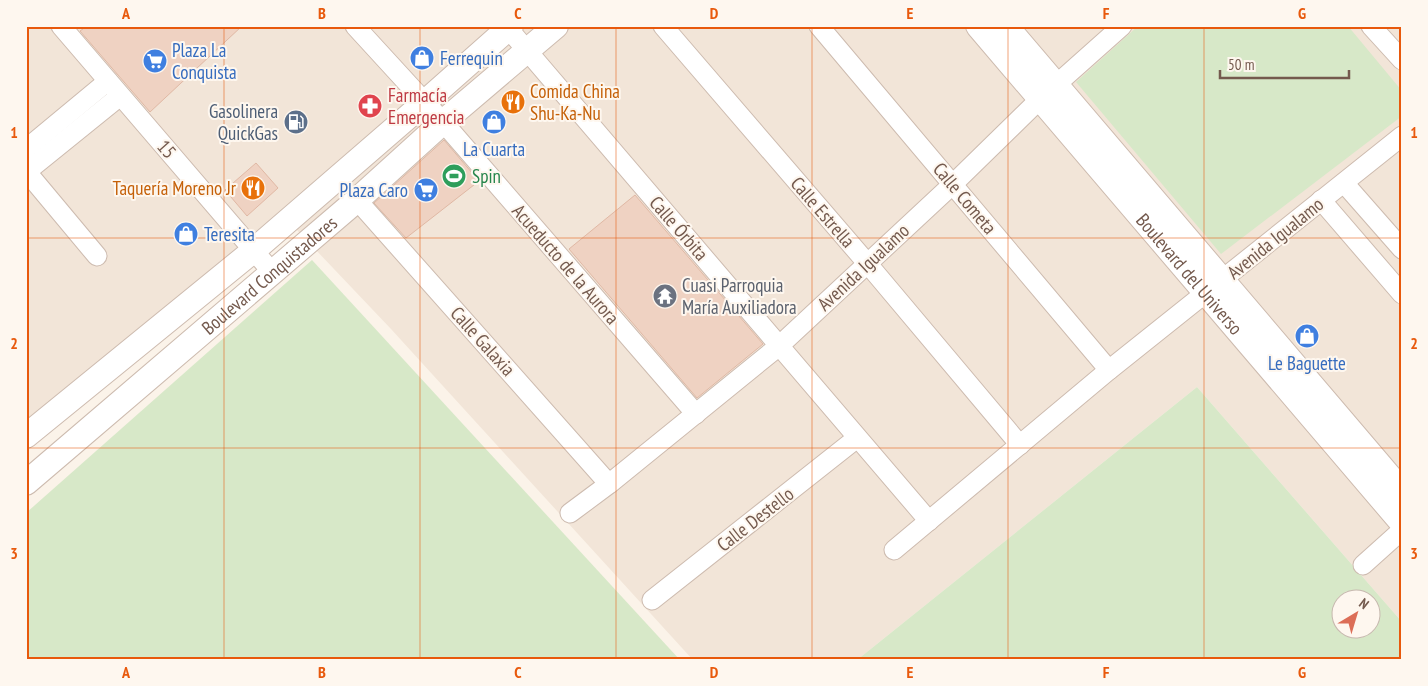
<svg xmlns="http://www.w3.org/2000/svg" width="1428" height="686" font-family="'PT Sans Narrow',sans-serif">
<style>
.residential{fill:#f2e5d8}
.green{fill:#d7e8c8;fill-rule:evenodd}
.building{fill:#efd2c2;stroke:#e0b8a4}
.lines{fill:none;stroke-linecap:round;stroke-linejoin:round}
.minor-casing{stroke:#cdbbaf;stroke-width:21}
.tertiary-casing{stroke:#cdbbaf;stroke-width:26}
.minor{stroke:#fff;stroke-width:19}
.tertiary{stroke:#fff;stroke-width:24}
.grid{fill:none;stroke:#e8590c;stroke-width:1;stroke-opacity:0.55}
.labels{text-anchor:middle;stroke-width:4;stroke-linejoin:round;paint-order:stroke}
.shop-label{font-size:19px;fill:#366cbe;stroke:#fef7ef;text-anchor:start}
.food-label{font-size:19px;fill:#c56008;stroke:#fef7ef;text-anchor:start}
.health-label{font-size:19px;fill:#be3a42;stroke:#fef7ef;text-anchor:start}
.service-label{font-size:19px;fill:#4e5e75;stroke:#fef7ef;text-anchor:end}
.street-label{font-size:19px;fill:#745a4e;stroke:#fef7ef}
.leisure-label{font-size:19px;fill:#27864d;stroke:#fef7ef;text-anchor:start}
.worship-label{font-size:19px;fill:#5b616d;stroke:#fef7ef;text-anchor:start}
.neatline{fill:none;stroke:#e8590c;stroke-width:2}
.grid-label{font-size:16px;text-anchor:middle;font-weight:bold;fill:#e8590c}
</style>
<rect width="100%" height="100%" fill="#fbf3e9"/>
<!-- residential -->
<path class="residential" d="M26 26H1402V622L1197 387 857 660H693L391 329 295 228 28 448 26 446Z"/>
<!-- green -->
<g class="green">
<path d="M1138 26H1348L1402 91V116L1221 254 1076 82Z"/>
<path d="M312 260 680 660H26V513Z"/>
<path d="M1197 387 1402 622V660H857ZM1340 598H1370V628H1340Z"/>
</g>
<!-- building -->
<g class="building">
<path d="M87 26H242L150 112 80 31Z"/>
<path d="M444 140 479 181 406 238 374 203Z"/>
<path d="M256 163 278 188 247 216 225 190Z"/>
<path d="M635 195 763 344 697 398 569 249Z"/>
</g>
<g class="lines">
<defs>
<g id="minor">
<path d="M61 26 272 272"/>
<path d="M355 26 443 122 696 414"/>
<path d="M506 26 929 521"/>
<path d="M663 26 867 263 1020 445"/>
<path d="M819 26 1109 370"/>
<path d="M1371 26 1402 60"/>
<path d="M26 149 108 81"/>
<path d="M26 171 97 256"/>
<path d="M26 172 120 96"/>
<path d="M1344 183 1402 249"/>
<path d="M357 200 609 484"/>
<path d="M1321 200 1402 294"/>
<path d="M570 513 609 484 779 346 953 184 1040 99 1122 26"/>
<path d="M894 550 1109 370 1402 136"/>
<path d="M1363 565 1402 530"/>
<path d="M652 600 857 438"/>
</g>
<g id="tertiary">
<path id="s1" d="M978 26 1402 523"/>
<path d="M1006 26 1402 491"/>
<path d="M26 436 253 251 424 103 511 26"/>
<path id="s2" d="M26 483 357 200 443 122 556 26"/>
</g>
</defs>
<!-- minor casing -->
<use href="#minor" class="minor-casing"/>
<!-- tertiary casing -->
<use href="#tertiary" class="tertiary-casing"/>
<!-- minor -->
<use href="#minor" class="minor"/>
<!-- tertiary -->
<use href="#tertiary" class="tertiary"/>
</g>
<!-- grid -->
<path class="grid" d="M224 26V660M420 26V660M616 26V660M812 26V660M1008 26V660M1204 26V660M26 238H1402M26 448H1402"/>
<!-- icons -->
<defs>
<symbol id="shop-disc" viewBox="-11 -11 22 22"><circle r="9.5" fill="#3f7fe0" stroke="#fef7ef"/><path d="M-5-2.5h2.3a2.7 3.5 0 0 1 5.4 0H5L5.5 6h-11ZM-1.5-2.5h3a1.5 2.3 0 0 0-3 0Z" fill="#fff"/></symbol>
<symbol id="supermarket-disc" viewBox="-11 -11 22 22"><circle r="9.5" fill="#3f7fe0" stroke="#fef7ef"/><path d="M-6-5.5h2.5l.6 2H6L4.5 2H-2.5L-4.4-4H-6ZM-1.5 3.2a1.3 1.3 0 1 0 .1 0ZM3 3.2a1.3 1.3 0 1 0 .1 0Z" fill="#fff"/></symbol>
<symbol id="restaurant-disc" viewBox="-11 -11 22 22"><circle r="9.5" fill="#e8710a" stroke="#fef7ef"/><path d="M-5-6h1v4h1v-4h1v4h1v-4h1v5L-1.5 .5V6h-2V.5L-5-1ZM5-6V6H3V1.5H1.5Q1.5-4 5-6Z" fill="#fff"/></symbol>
<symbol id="pharmacy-disc" viewBox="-11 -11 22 22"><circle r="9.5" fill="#e0444e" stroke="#fef7ef"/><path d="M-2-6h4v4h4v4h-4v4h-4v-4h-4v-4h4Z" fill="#fff"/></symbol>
<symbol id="fuel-disc" viewBox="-11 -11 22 22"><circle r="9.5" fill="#5c6f8a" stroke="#fef7ef"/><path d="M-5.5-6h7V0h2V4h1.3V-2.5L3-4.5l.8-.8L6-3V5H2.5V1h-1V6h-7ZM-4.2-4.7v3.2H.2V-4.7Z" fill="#fff"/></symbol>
<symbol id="stadium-disc" viewBox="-11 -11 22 22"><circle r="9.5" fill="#2e9e5b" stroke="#fef7ef"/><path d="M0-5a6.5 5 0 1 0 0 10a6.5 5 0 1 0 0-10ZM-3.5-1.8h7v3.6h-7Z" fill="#fff"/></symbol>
<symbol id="temple-disc" viewBox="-11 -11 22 22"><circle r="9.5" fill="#6b7280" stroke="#fef7ef"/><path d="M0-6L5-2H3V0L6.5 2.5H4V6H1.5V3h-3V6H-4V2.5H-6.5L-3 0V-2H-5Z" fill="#fff"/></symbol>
</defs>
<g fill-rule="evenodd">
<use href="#shop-disc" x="408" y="44" width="28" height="28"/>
<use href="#supermarket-disc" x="141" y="47" width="28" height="28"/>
<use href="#restaurant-disc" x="499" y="88" width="28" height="28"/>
<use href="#pharmacy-disc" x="356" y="92" width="28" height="28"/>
<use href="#fuel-disc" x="282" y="108" width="28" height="28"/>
<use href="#shop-disc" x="480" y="108" width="28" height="28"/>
<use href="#stadium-disc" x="440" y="162" width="28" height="28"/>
<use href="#restaurant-disc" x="239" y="174" width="28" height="28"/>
<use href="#supermarket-disc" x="412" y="176" width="28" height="28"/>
<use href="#shop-disc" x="172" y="220" width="28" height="28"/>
<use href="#temple-disc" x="651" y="282" width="28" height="28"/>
<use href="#shop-disc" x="1293" y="322" width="28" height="28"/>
</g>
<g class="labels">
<!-- shop labels -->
<g class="shop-label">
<text x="172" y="57">Plaza La<tspan x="172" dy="22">Conquista</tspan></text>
<text x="440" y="65">Ferrequin</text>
<text x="494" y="156" text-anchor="middle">La Cuarta</text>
<text x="408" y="197" text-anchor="end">Plaza Caro</text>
<text x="204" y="241">Teresita</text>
<text x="1307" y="370" text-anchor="middle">Le Baguette</text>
</g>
<!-- food labels -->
<g class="food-label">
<text x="530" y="98">Comida China<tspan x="530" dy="22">Shu-Ka-Nu</tspan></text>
<text x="236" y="195" text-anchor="end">Taquería Moreno Jr</text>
</g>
<!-- health labels -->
<g class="health-label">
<text x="388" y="102">Farmacía<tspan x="388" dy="22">Emergencia</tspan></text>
</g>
<!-- service labels -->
<g class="service-label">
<text x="278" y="118">Gasolinera<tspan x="278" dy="22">QuickGas</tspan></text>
</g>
<!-- street labels -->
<g class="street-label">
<text transform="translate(167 149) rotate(49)" y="7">15</text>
<text transform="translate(965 198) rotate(50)" y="7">Calle Cometa</text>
<text transform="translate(823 212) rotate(49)" y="7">Calle Estrella</text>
<text transform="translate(679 228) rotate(49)" y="7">Calle Órbita</text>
<text transform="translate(1275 238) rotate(-39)" y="7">Avenida Igualamo</text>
<text transform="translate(566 264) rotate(49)" y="7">Acueducto de la Aurora</text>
<text transform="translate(863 267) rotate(-43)" y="7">Avenida Igualamo</text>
<text dy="7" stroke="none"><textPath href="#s2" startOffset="320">Boulevard Conquistadores</textPath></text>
<text dy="7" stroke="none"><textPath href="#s1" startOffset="326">Boulevard del Universo</textPath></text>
<text transform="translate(483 341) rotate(48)" y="7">Calle Galaxia</text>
<text transform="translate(755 519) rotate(-38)" y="7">Calle Destello</text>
</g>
<!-- leisure labels -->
<g class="leisure-label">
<text x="472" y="183">Spin</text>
</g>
<!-- worship labels -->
<g class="worship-label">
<text x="682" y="292">Cuasi Parroquia<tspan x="682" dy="22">María Auxiliadora</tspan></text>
</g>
</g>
<!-- border -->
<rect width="1428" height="686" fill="none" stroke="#fef7ef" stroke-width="55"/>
<!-- north arrow -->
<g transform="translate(1356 614) rotate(38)"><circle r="24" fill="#fef7ef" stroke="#c7b8af"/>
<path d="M0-4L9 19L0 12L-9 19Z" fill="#dc6e57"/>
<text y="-8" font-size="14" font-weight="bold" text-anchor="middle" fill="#745a4e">N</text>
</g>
<!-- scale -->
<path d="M1220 70v8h129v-8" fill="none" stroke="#745a4e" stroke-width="2.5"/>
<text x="1228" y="70" font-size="15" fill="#745a4e" stroke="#fef7ef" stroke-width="4" paint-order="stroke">50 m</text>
<rect x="28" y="28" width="1372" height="630" class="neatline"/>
<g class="grid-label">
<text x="126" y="19">A</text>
<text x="322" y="19">B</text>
<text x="518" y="19">C</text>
<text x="714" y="19">D</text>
<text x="910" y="19">E</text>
<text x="1106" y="19">F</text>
<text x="1302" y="19">G</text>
<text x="14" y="138">1</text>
<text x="1414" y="138">1</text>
<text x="14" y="349">2</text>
<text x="1414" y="349">2</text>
<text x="14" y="559">3</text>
<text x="1414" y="559">3</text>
<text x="126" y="678">A</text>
<text x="322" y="678">B</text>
<text x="518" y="678">C</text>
<text x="714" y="678">D</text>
<text x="910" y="678">E</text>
<text x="1106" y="678">F</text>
<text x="1302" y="678">G</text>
</g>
</svg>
